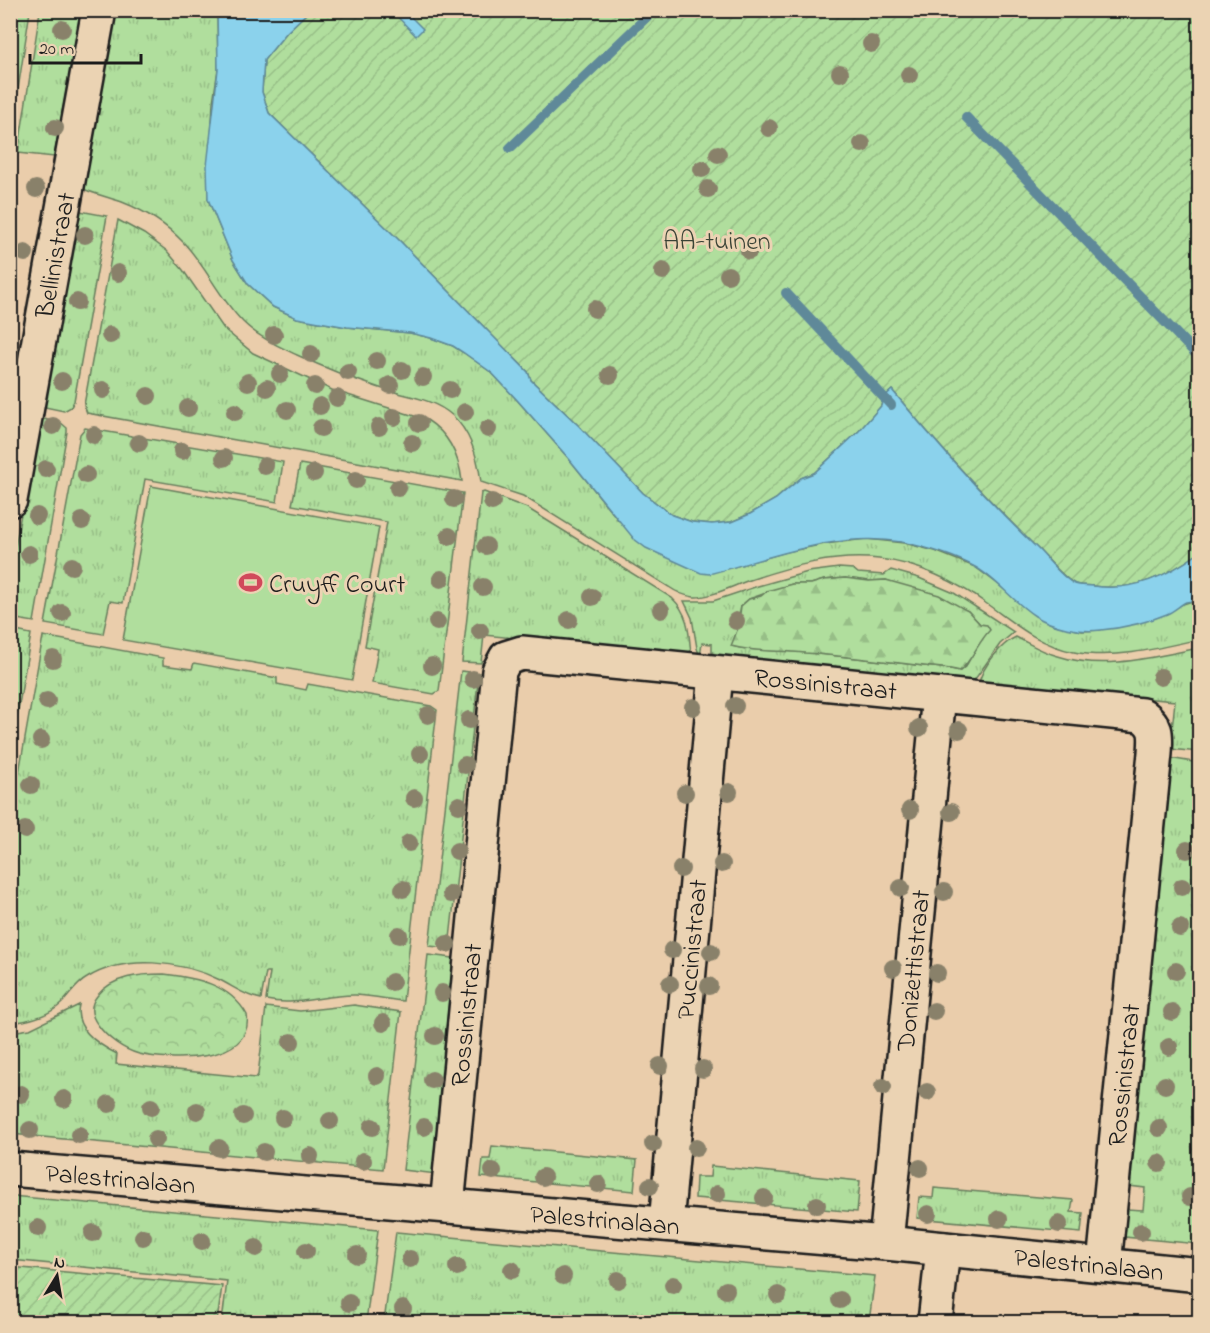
<svg xmlns="http://www.w3.org/2000/svg" width="1210" height="1333" font-family="'Indie Flower',sans-serif">
<style>
.grass{fill:url(#grass-tufts);stroke:#667d5c;stroke-width:1.5;fill-rule:evenodd}
.forest{fill:url(#forest-firs);stroke:#667d5c;stroke-width:1.5}
.park{fill:url(#park-crowns);stroke:#667d5c;stroke-width:1.5}
.garden{fill:url(#garden-furrows);stroke:#667d5c;stroke-width:1.5}
.pitch{fill:#b0de9d;stroke:#667d5c;stroke-width:1.5}
.water{fill:#8bd2ec;stroke:#5f8999;stroke-width:1.5}
.lines{fill:none;stroke-linecap:round;stroke-linejoin:round}
.stream{stroke:#5f8999;stroke-width:10}
.minor-casing{stroke:#1c1c1c;stroke-width:38}
.minor{stroke:#ebd3b3;stroke-width:33}
.tree{fill:#89816b}
.labels{text-anchor:middle;stroke-width:6;stroke-linejoin:round;paint-order:stroke}
.park-label{font-size:26px;fill:#3a4336;stroke:#ebd3b3}
.street-label{font-size:26px;fill:#1c1c1c;stroke:#ebd3b3}
.poi-label{font-size:26px;fill:#1c1c1c;stroke:#ebd3b3;text-anchor:start}
</style>
<defs>
<pattern id="grass-tufts" width="24" height="20" patternUnits="userSpaceOnUse" patternTransform="scale(1.5)"><rect width="24" height="20" fill="#b0de9d"/><path d="M3 7l-1-3M5 7V3M7 7l1-3M15 17l-1-3M17 17v-4M19 17l1-3" fill="none" stroke="#97be87"/></pattern>
<pattern id="forest-firs" width="22" height="20" patternUnits="userSpaceOnUse" patternTransform="scale(1.5)"><rect width="22" height="20" fill="#b0de9d"/><path d="M5 1l3.5 6h-7zM16 11l3.5 6h-7z" fill="#97be87"/></pattern>
<pattern id="park-crowns" width="20" height="18" patternUnits="userSpaceOnUse" patternTransform="scale(1.5)"><rect width="20" height="18" fill="#b0de9d"/><path d="M2 6a3 3 0 1 1 6 0M12 15a3 3 0 1 1 6 0" fill="none" stroke="#97be87"/></pattern>
<pattern id="garden-furrows" width="10" height="10" patternUnits="userSpaceOnUse" patternTransform="scale(1.5)"><rect width="10" height="10" fill="#b0de9d"/><path d="M-1 1l2-2M0 10L10 0M9 11l2-2" fill="none" stroke="#97be87"/></pattern>
</defs>
<rect width="100%" height="100%" fill="#eacdab"/>
<filter id="ink" filterUnits="userSpaceOnUse"><feTurbulence type="fractalNoise" baseFrequency=".0167" numOctaves="2"/><feDisplacementMap in="SourceGraphic" scale="12" xChannelSelector="R" yChannelSelector="G"/><feConvolveMatrix kernelMatrix="1 2 1 2 8 2 1 2 1" color-interpolation-filters="sRGB"/></filter>
<g filter="url(#ink)">
<!-- grass -->
<g class="grass">
<path d="M11 10 30 11 11 135 10 11Z"/>
<path d="M40 11H81L54 157 18 153Z"/>
<path d="M112 11H217L218 69 213 102 208 199 233 260 248 284 273 307 297 318 347 327 410 333 431 338 453 346 464 353 492 373 518 401 570 460 619 521 730 568 786 552 825 544 866 539 904 543 935 551 975 567 1052 624 1082 631 1100 630 1199 599V639C1160 648 1114 660 1074 652 1039 645 1015 624 987 604 957 582 917 563 879 559 835 554 791 566 750 580 735 585 710 598 694 597 685 596 676 592 669 587L523 496 481 482C478 458 471 433 453 416 432 397 403 396 377 387 350 378 323 367 297 355 278 346 258 337 243 322 219 298 206 266 183 242 166 224 145 211 122 202 108 197 93 194 79 187Z"/>
<path d="M80 211 107 216 74 401 71 407 64 411 40 406 74 214Z"/>
<path d="M118 220 144 234 167 251 183 270 224 329 253 353 332 390 427 420C449 434 459 456 462 481L87 413 84 405Z"/>
<path d="M38 418 60 422 67 428V432L34 622 11 618V570Z"/>
<path d="M85 428 283 462 277 502 145 479 123 603 110 601 103 634 45 624 80 434Z"/>
<path d="M300 464 463 493 439 691 434 694 372 683 378 649 365 646 387 522 292 505Z"/>
<path d="M484 492 527 508 672 598C689 614 689 633 691 655L484 635 481 663 462 662 481 493Z"/>
<path d="M839 568 853 569 858 573 884 575 891 570 919 578 954 593 1014 632 1000 644 973 682 712 658V644L702 643 700 657 697 648 692 618 684 601H713L758 586 808 572ZM845 578 869 581 886 580 968 611 980 624 983 636 966 666 960 671C948 667 936 668 924 666 882 661 842 656 800 652 777 650 755 652 732 646L738 628 741 606 749 599 792 584H811L824 580Z"/>
<path d="M11 630 31 634 11 752 10 630Z"/>
<path d="M43 636 163 658V665L192 669 194 663 277 678V684L306 690 308 684 431 706 437 710 403 1001C387 999 371 996 356 995 325 994 298 1007 266 1000L270 972H266L261 999C245 996 234 987 220 980 181 961 125 954 87 978 76 984 70 995 61 1004 48 1016 28 1021 11 1023V818Z"/>
<path d="M1016 637C1030 644 1042 652 1058 656 1104 671 1153 657 1199 648V752L1170 749 1175 701 979 683C982 667 1002 643 1016 637Z"/>
<path d="M461 671 479 673 449 948 429 946Z"/>
<path d="M1169 758 1199 763V1244L1124 1237 1127 1209 1143 1210 1145 1188 1129 1186Z"/>
<path d="M428 955 453 958 437 1126 442 1127 437 1174 403 1170Z"/>
<path d="M79 1005C73 1029 99 1045 117 1054L116 1064 256 1078 258 1075 266 1007 300 1011 354 1005 401 1012 383 1169 11 1134V1032L30 1029Z"/>
<path d="M492 1146 637 1160 634 1191 481 1177 483 1159H490Z"/>
<path d="M711 1166 860 1181 857 1212 695 1198 696 1177H710Z"/>
<path d="M934 1188 1073 1200 1071 1212 1083 1213 1081 1233 917 1218 919 1197 933 1198Z"/>
<path d="M11 1196 378 1230 366 1322H222L227 1281 11 1260Z"/>
<path d="M396 1232 875 1276 869 1322H384Z"/>
</g>
<!-- forest -->
<path class="forest" d="M845 578 869 581 886 580 939 595 968 611 980 624 987 625 990 630C978 642 973 659 960 671 948 667 936 668 924 666 884 661 844 656 805 653 780 650 756 653 731 646L738 628 741 606 749 599 761 596 767 591 792 584H811L824 580Z"/>
<!-- park -->
<path class="park" d="M164 974C197 978 230 984 247 1015 254 1064 169 1061 139 1054 124 1050 107 1038 98 1025 91 1016 89 1006 97 996 112 976 141 974 164 974Z"/>
<!-- garden -->
<g class="garden">
<path d="M309 11H1199V553C1167 576 1134 592 1093 586 1088 585 1080 586 1075 584 1064 579 1048 559 1038 549 987 499 938 446 892 390L883 398 881 406 859 431 814 473 801 478 776 499 750 514 731 522 712 524 692 522 672 515 643 493 579 426 531 380 528 372 401 242 269 113 262 92 264 60 287 32Z"/>
<path d="M10 1267 222 1286 217 1322H11Z"/>
</g>
<!-- pitch -->
<path class="pitch" d="M151 486 379 527 352 680 123 640Z"/>
<!-- water -->
<g class="water">
<path d="M217 11H309L287 32 264 60 262 92 269 113 401 242 528 372 531 380 579 426 643 493 672 515 692 522 712 524 731 522 750 514 776 499 801 478 814 473 859 431 881 406 883 398 892 390C938 446 986 499 1038 549 1048 559 1063 579 1075 584 1080 586 1088 585 1093 586 1134 592 1167 576 1199 553V599C1196 601 1190 601 1186 602 1180 605 1174 611 1167 614 1148 622 1122 628 1101 630 1080 633 1053 627 1035 616 1013 602 997 579 975 567 953 555 925 547 901 542 836 531 771 558 709 574L701 573 646 548 634 539 570 460 518 401 492 373 464 353 453 346 431 338 410 333 347 327 297 318 273 307 248 284 233 260 208 199 207 166 218 69Z"/>
<path d="M392 11H405L423 29 416 36Z"/>
</g>
<g class="lines">
<!-- stream -->
<g class="stream">
<path d="M966 117 1200 358"/>
<path d="M510 148 654 10"/>
<path d="M786 293 891 405"/>
</g>
<defs>
<g id="minor">
<path id="s1" d="M10 500 99 10"/>
<path id="s2" d="M10 1169 886 1243 1200 1275"/>
<path id="s3" d="M447 1206 499 671 506 658 522 653 1142 715C1158 727 1156 735 1155 753L1104 1265"/>
<path id="s4" d="M666 1224 716 673"/>
<path id="s5" d="M886 1243 939 695"/>
<path d="M935 1322 943 1249"/>
</g>
</defs>
<!-- minor casing -->
<use href="#minor" class="minor-casing"/>
<!-- minor -->
<use href="#minor" class="minor"/>
</g>
<!-- trees -->
<g class="tree">
<circle cx="62" cy="29" r="9"/>
<circle cx="871" cy="44" r="9"/>
<circle cx="840" cy="73" r="9"/>
<circle cx="909" cy="75" r="9"/>
<circle cx="55" cy="128" r="9"/>
<circle cx="769" cy="128" r="9"/>
<circle cx="862" cy="144" r="9"/>
<circle cx="718" cy="154" r="9"/>
<circle cx="702" cy="169" r="9"/>
<circle cx="36" cy="189" r="9"/>
<circle cx="708" cy="189" r="9"/>
<circle cx="85" cy="235" r="9"/>
<circle cx="749" cy="251" r="9"/>
<circle cx="25" cy="253" r="9"/>
<circle cx="663" cy="271" r="9"/>
<circle cx="118" cy="273" r="9"/>
<circle cx="728" cy="275" r="9"/>
<circle cx="77" cy="302" r="9"/>
<circle cx="595" cy="309" r="9"/>
<circle cx="110" cy="335" r="9"/>
<circle cx="274" cy="335" r="9"/>
<circle cx="311" cy="354" r="9"/>
<circle cx="377" cy="361" r="9"/>
<circle cx="402" cy="370" r="9"/>
<circle cx="348" cy="372" r="9"/>
<circle cx="280" cy="374" r="9"/>
<circle cx="610" cy="375" r="9"/>
<circle cx="423" cy="377" r="9"/>
<circle cx="62" cy="381" r="9"/>
<circle cx="248" cy="382" r="9"/>
<circle cx="390" cy="385" r="9"/>
<circle cx="315" cy="386" r="9"/>
<circle cx="267" cy="388" r="9"/>
<circle cx="103" cy="390" r="9"/>
<circle cx="450" cy="390" r="9"/>
<circle cx="148" cy="396" r="9"/>
<circle cx="337" cy="398" r="9"/>
<circle cx="320" cy="406" r="9"/>
<circle cx="188" cy="408" r="9"/>
<circle cx="287" cy="410" r="9"/>
<circle cx="235" cy="412" r="9"/>
<circle cx="465" cy="412" r="9"/>
<circle cx="394" cy="417" r="9"/>
<circle cx="419" cy="423" r="9"/>
<circle cx="53" cy="426" r="9"/>
<circle cx="379" cy="427" r="9"/>
<circle cx="321" cy="428" r="9"/>
<circle cx="488" cy="429" r="9"/>
<circle cx="94" cy="435" r="9"/>
<circle cx="139" cy="443" r="9"/>
<circle cx="412" cy="443" r="9"/>
<circle cx="182" cy="451" r="9"/>
<circle cx="224" cy="458" r="9"/>
<circle cx="265" cy="466" r="9"/>
<circle cx="46" cy="469" r="9"/>
<circle cx="314" cy="473" r="9"/>
<circle cx="86" cy="475" r="9"/>
<circle cx="356" cy="480" r="9"/>
<circle cx="398" cy="488" r="9"/>
<circle cx="454" cy="499" r="9"/>
<circle cx="492" cy="502" r="9"/>
<circle cx="37" cy="516" r="9"/>
<circle cx="82" cy="521" r="9"/>
<circle cx="449" cy="536" r="9"/>
<circle cx="486" cy="546" r="9"/>
<circle cx="29" cy="554" r="9"/>
<circle cx="72" cy="566" r="9"/>
<circle cx="441" cy="579" r="9"/>
<circle cx="483" cy="587" r="9"/>
<circle cx="592" cy="597" r="9"/>
<circle cx="661" cy="610" r="9"/>
<circle cx="62" cy="613" r="9"/>
<circle cx="569" cy="620" r="9"/>
<circle cx="736" cy="621" r="9"/>
<circle cx="437" cy="622" r="9"/>
<circle cx="480" cy="631" r="9"/>
<circle cx="53" cy="659" r="9"/>
<circle cx="432" cy="666" r="9"/>
<circle cx="1161" cy="677" r="9"/>
<circle cx="473" cy="679" r="9"/>
<circle cx="47" cy="701" r="9"/>
<circle cx="735" cy="706" r="9"/>
<circle cx="693" cy="707" r="9"/>
<circle cx="428" cy="715" r="9"/>
<circle cx="469" cy="720" r="9"/>
<circle cx="919" cy="728" r="9"/>
<circle cx="959" cy="730" r="9"/>
<circle cx="41" cy="740" r="9"/>
<circle cx="420" cy="754" r="9"/>
<circle cx="465" cy="765" r="9"/>
<circle cx="31" cy="785" r="9"/>
<circle cx="729" cy="792" r="9"/>
<circle cx="685" cy="793" r="9"/>
<circle cx="414" cy="798" r="9"/>
<circle cx="459" cy="805" r="9"/>
<circle cx="910" cy="810" r="9"/>
<circle cx="951" cy="812" r="9"/>
<circle cx="25" cy="830" r="9"/>
<circle cx="409" cy="843" r="9"/>
<circle cx="1187" cy="850" r="9"/>
<circle cx="457" cy="851" r="9"/>
<circle cx="722" cy="864" r="9"/>
<circle cx="681" cy="869" r="9"/>
<circle cx="1182" cy="887" r="9"/>
<circle cx="901" cy="888" r="9"/>
<circle cx="403" cy="889" r="9"/>
<circle cx="944" cy="892" r="9"/>
<circle cx="451" cy="894" r="9"/>
<circle cx="1180" cy="928" r="9"/>
<circle cx="399" cy="935" r="9"/>
<circle cx="447" cy="944" r="9"/>
<circle cx="672" cy="950" r="9"/>
<circle cx="711" cy="952" r="9"/>
<circle cx="893" cy="968" r="9"/>
<circle cx="1176" cy="971" r="9"/>
<circle cx="937" cy="973" r="9"/>
<circle cx="392" cy="982" r="9"/>
<circle cx="670" cy="984" r="9"/>
<circle cx="709" cy="986" r="9"/>
<circle cx="442" cy="993" r="9"/>
<circle cx="934" cy="1011" r="9"/>
<circle cx="1172" cy="1012" r="9"/>
<circle cx="383" cy="1023" r="9"/>
<circle cx="435" cy="1036" r="9"/>
<circle cx="291" cy="1042" r="9"/>
<circle cx="1169" cy="1047" r="9"/>
<circle cx="660" cy="1066" r="9"/>
<circle cx="703" cy="1069" r="9"/>
<circle cx="377" cy="1076" r="9"/>
<circle cx="432" cy="1080" r="9"/>
<circle cx="1165" cy="1085" r="9"/>
<circle cx="883" cy="1087" r="9"/>
<circle cx="927" cy="1092" r="9"/>
<circle cx="21" cy="1094" r="9"/>
<circle cx="64" cy="1099" r="9"/>
<circle cx="109" cy="1104" r="9"/>
<circle cx="151" cy="1107" r="9"/>
<circle cx="197" cy="1111" r="9"/>
<circle cx="243" cy="1116" r="9"/>
<circle cx="283" cy="1118" r="9"/>
<circle cx="330" cy="1121" r="9"/>
<circle cx="372" cy="1127" r="9"/>
<circle cx="424" cy="1127" r="9"/>
<circle cx="1159" cy="1128" r="9"/>
<circle cx="30" cy="1130" r="9"/>
<circle cx="79" cy="1135" r="9"/>
<circle cx="156" cy="1139" r="9"/>
<circle cx="653" cy="1144" r="9"/>
<circle cx="219" cy="1148" r="9"/>
<circle cx="696" cy="1148" r="9"/>
<circle cx="264" cy="1152" r="9"/>
<circle cx="310" cy="1156" r="9"/>
<circle cx="363" cy="1161" r="9"/>
<circle cx="1159" cy="1163" r="9"/>
<circle cx="920" cy="1168" r="9"/>
<circle cx="493" cy="1171" r="9"/>
<circle cx="543" cy="1177" r="9"/>
<circle cx="598" cy="1184" r="9"/>
<circle cx="650" cy="1186" r="9"/>
<circle cx="717" cy="1194" r="9"/>
<circle cx="1190" cy="1197" r="9"/>
<circle cx="764" cy="1198" r="9"/>
<circle cx="817" cy="1205" r="9"/>
<circle cx="928" cy="1214" r="9"/>
<circle cx="999" cy="1219" r="9"/>
<circle cx="1059" cy="1224" r="9"/>
<circle cx="38" cy="1228" r="9"/>
<circle cx="1141" cy="1232" r="9"/>
<circle cx="93" cy="1233" r="9"/>
<circle cx="143" cy="1237" r="9"/>
<circle cx="202" cy="1241" r="9"/>
<circle cx="256" cy="1248" r="9"/>
<circle cx="306" cy="1251" r="9"/>
<circle cx="357" cy="1255" r="9"/>
<circle cx="410" cy="1259" r="9"/>
<circle cx="457" cy="1267" r="9"/>
<circle cx="512" cy="1270" r="9"/>
<circle cx="563" cy="1276" r="9"/>
<circle cx="618" cy="1280" r="9"/>
<circle cx="673" cy="1285" r="9"/>
<circle cx="726" cy="1290" r="9"/>
<circle cx="778" cy="1295" r="9"/>
<circle cx="840" cy="1300" r="9"/>
<circle cx="349" cy="1303" r="9"/>
<circle cx="403" cy="1309" r="9"/>
</g>
</g>
<!-- icons -->
<defs>
<symbol id="stadium-bare" viewBox="-9 -9 18 18"><path d="M0-5a6.5 5 0 1 0 0 10a6.5 5 0 1 0 0-10ZM-3.5-1.8h7v3.6h-7Z" fill="#d1495b" stroke="#ebd3b3" stroke-width="2.5" paint-order="stroke"/></symbol>
</defs>
<g fill-rule="evenodd">
<use href="#stadium-bare" x="234" y="566" width="33" height="33"/>
</g>
<g class="labels">
<!-- park labels -->
<g class="park-label">
<text x="717" y="249">AA-tuinen</text>
</g>
<!-- street labels -->
<g class="street-label">
<text dy="9" stroke="none"><textPath href="#s1" startOffset="249">Bellinistraat</textPath></text>
<text dy="9" stroke="none"><textPath href="#s3" startOffset="874">Rossinistraat</textPath></text>
<text dy="9" stroke="none"><textPath href="#s4" startOffset="276">Puccinistraat</textPath></text>
<text dy="9" stroke="none"><textPath href="#s5" startOffset="274">Donizettistraat</textPath></text>
<text dy="9" stroke="none"><textPath href="#s3" startOffset="192">Rossinistraat</textPath></text>
<text transform="translate(1123 1075) rotate(-84)" y="9">Rossinistraat</text>
<text dy="9" stroke="none"><textPath href="#s2" startOffset="111">Palestrinalaan</textPath></text>
<text dy="9" stroke="none"><textPath href="#s2" startOffset="597">Palestrinalaan</textPath></text>
<text dy="9" stroke="none"><textPath href="#s2" startOffset="1083">Palestrinalaan</textPath></text>
</g>
<!-- poi labels -->
<g class="poi-label">
<text x="269" y="592">Cruyff Court</text>
</g>
</g>
<!-- margin -->
<rect width="1210" height="1333" fill="none" stroke="#ebd3b3" stroke-width="36"/>
<rect x="18" y="18" width="1174" height="1297" fill="none" stroke="#1c1c1c" stroke-width="2" filter="url(#ink)"/>
<!-- north arrow -->
<g transform="translate(57 1276) rotate(11)" stroke="#ebd3b3" stroke-width="4.5" paint-order="stroke">
<path d="M0-4.5L10 22L0 15L-10 22Z" fill="#1c1c1c"/>
<text y="-9" font-size="16" font-weight="bold" text-anchor="middle" fill="#1c1c1c">N</text>
</g>
<!-- scale -->
<path d="M30 54v9h111v-9" fill="none" stroke="#1c1c1c" stroke-width="3"/>
<text x="39" y="54" font-size="18" fill="#1c1c1c" stroke="#ebd3b3" stroke-width="4.5" paint-order="stroke">20 m</text>
</svg>
